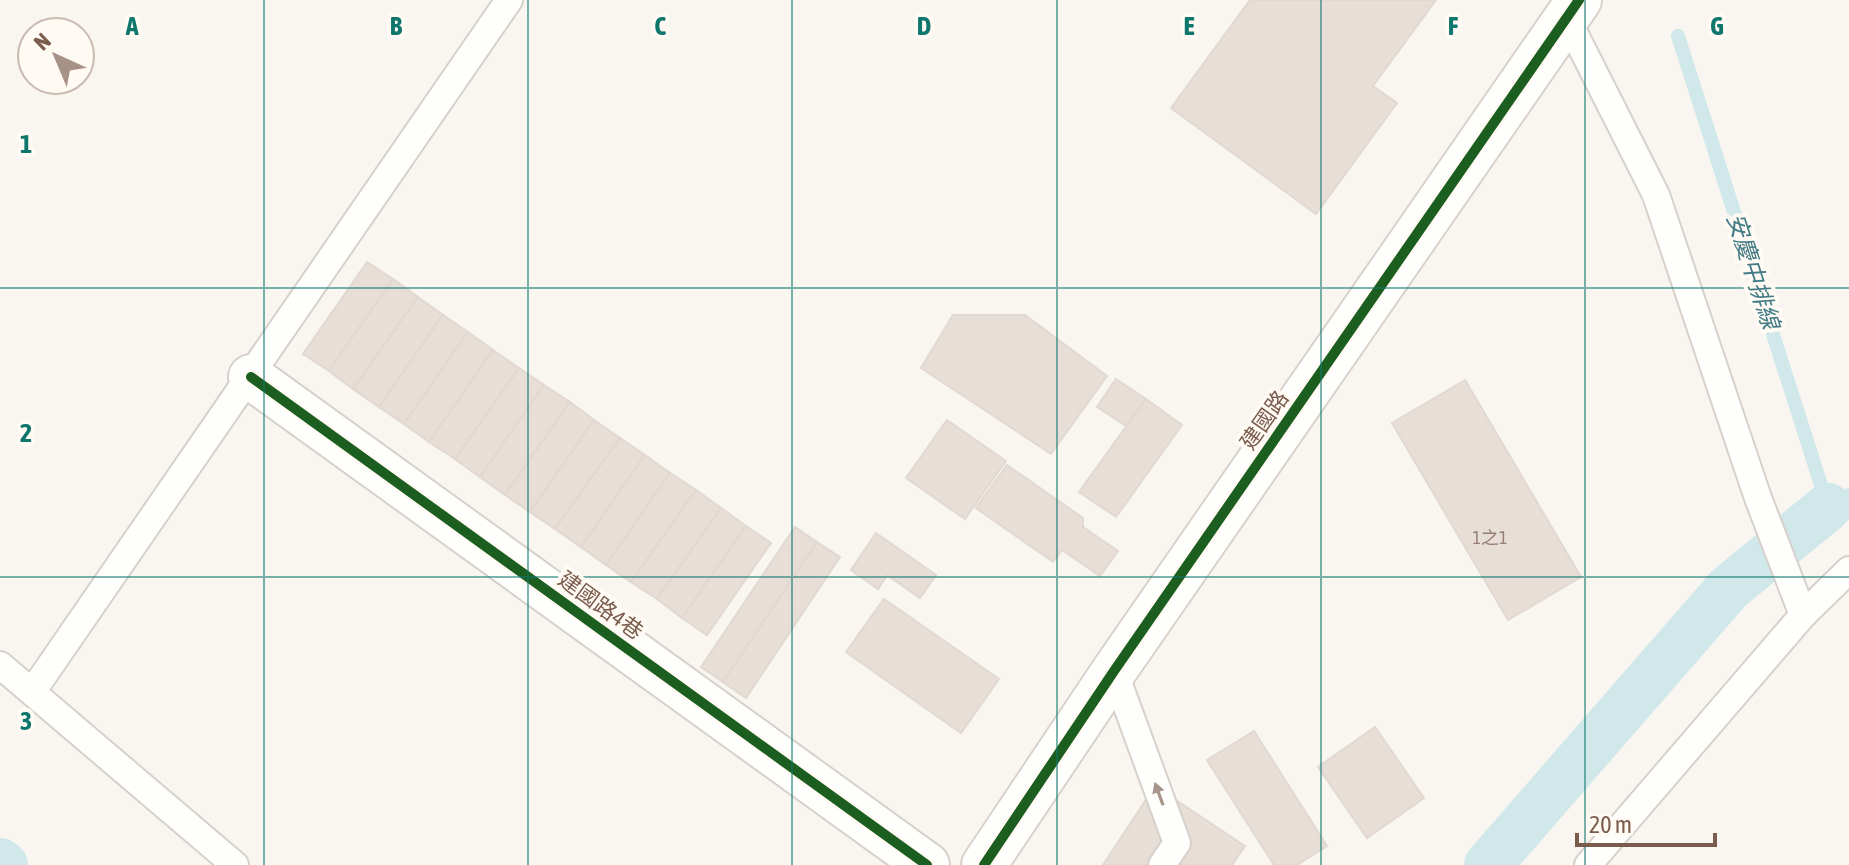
<svg xmlns="http://www.w3.org/2000/svg" width="1849" height="865" font-family="'Asap Condensed','Noto Sans TC',sans-serif">
<style>
.lines{fill:none;stroke-linecap:round;stroke-linejoin:round}
.stream{stroke:#d0e8ea;stroke-width:14}
.canal{stroke:#d0e8ea;stroke-width:48}
.building{fill:#e6ded7;stroke:#e2d8d2;stroke-width:2}
.lane-casing{stroke:#d7d1cb;stroke-width:30}
.street-casing{stroke:#d7d1cb;stroke-width:48}
.secondary-casing{stroke:#d9d2cb;stroke-width:48}
.lane{stroke:#fefefd;stroke-width:26}
.street{stroke:#fefefd;stroke-width:44}
.secondary{stroke:#fefefd;stroke-width:44}
.cycleway-casing{stroke:#fffaf3;stroke-width:15}
.cycleway{stroke:#1b5e20;stroke-width:10}
.oneway{fill:#a8958b}
.grid{fill:none;stroke:#0f766e;stroke-width:2;stroke-opacity:0.55}
.labels{text-anchor:middle;stroke-width:8;stroke-linejoin:round;paint-order:stroke}
.number-label{font-size:18px;fill:#977e72}
.street-label{font-size:22px;fill:#7a5c4d;stroke:#fffaf3}
.water-label{font-size:24px;font-style:italic;fill:#437c86;stroke:#fffaf3}
.grid-label{font-size:26px;text-anchor:middle;font-weight:bold;fill:#0f766e;stroke:#fffaf3;stroke-width:8;stroke-linejoin:round;paint-order:stroke}
</style>
<rect width="100%" height="100%" fill="#f9f5f0"/>
<g class="lines">
<!-- stream -->
<path class="stream" d="M1678 36 1828 507 1849 495"/>
<!-- canal -->
<g class="canal">
<path d="M0 862 4 865"/>
<path d="M1488 865 1729 588 1828 507"/>
</g>
</g>
<!-- building -->
<g class="building">
<path d="M1250 0H1436L1373 86 1397 103 1316 214 1171 108Z"/>
<path d="M367 262 393 279 329 371 303 354Z"/>
<path d="M393 279 418 297 353 389 329 371Z"/>
<path d="M418 297 443 315 379 407 353 389Z"/>
<path d="M443 315 468 332 404 424 379 407Z"/>
<path d="M953 315H1025L1107 376 1051 454 921 368Z"/>
<path d="M468 332 493 350 429 442 404 424Z"/>
<path d="M493 350 519 368 455 459 429 442Z"/>
<path d="M519 368 544 385 480 477 455 459Z"/>
<path d="M1116 379 1146 399 1126 426 1097 407Z"/>
<path d="M1465 380 1581 577 1508 620 1392 423Z"/>
<path d="M544 385 570 402 505 495 480 477Z"/>
<path d="M1146 399 1182 425 1116 517 1079 492Z"/>
<path d="M570 402 594 420 530 512 505 495Z"/>
<path d="M594 420 620 438 555 529 530 512Z"/>
<path d="M947 420 1006 461 965 519 906 478Z"/>
<path d="M620 438 645 455 581 547 555 529Z"/>
<path d="M645 455 670 473 606 565 581 547Z"/>
<path d="M1007 465 1083 518V527L1118 551 1100 576 1062 550 1053 562 976 508Z"/>
<path d="M670 473 696 490 631 582 606 565Z"/>
<path d="M696 490 721 508 657 599 631 582Z"/>
<path d="M721 508 746 526 682 618 657 599Z"/>
<path d="M746 526 771 543 707 635 682 618Z"/>
<path d="M795 527 817 542 723 682 701 667Z"/>
<path d="M876 533 936 575 920 598 887 575 878 589 851 570Z"/>
<path d="M817 542 840 557 746 698 723 682Z"/>
<path d="M884 599 999 679 961 733 846 652Z"/>
<path d="M1375 727 1424 798 1367 838 1318 767Z"/>
<path d="M1254 731 1327 846 1297 865H1274L1207 760Z"/>
<path d="M1155 786 1245 846 1232 865H1103Z"/>
</g>
<g class="lines">
<defs>
<g id="lane">
<path d="M1562 9 1656 195 1758 498 1803 615 1849 570"/>
<path d="M0 665 235 865"/>
<path d="M1114 671 1177 843 1162 865"/>
<path d="M32 692 509 0"/>
<path d="M1588 865 1803 615"/>
</g>
<path id="street" d="M251 377 927 865"/>
<path id="secondary" d="M984 865 1114 671 1579 0"/>
</defs>
<!-- lane casing -->
<use href="#lane" class="lane-casing"/>
<!-- street casing -->
<use href="#street" class="street-casing"/>
<!-- secondary casing -->
<use href="#secondary" class="secondary-casing"/>
<!-- lane -->
<use href="#lane" class="lane"/>
<!-- street -->
<use href="#street" class="street"/>
<!-- secondary -->
<use href="#secondary" class="secondary"/>
<defs>
<g id="cycleway">
<path d="M251 377 927 865"/>
<path d="M984 865 1114 671 1579 0"/>
</g>
</defs>
<!-- cycleway casing -->
<use href="#cycleway" class="cycleway-casing"/>
<!-- cycleway -->
<use href="#cycleway" class="cycleway"/>
</g>
<!-- one-way arrows -->
<defs><path id="oneway-solid" d="M-6-.8H1V-3.2L6.5 0L1 3.2V.8H-6Z" transform="scale(2)"/></defs>
<use class="oneway" href="#oneway-solid" transform="translate(1159 794) rotate(-110)"/>
<!-- grid -->
<path class="grid" d="M264 0V865M528 0V865M792 0V865M1057 0V865M1321 0V865M1585 0V865M0 288H1849M0 577H1849"/>
<g class="labels">
<!-- number labels -->
<g class="number-label">
<text x="1490" y="544">1之1</text>
</g>
<!-- street labels -->
<g class="street-label">
<text transform="translate(1264 420) rotate(-55)" y="8">建國路</text>
<text transform="translate(601 605) rotate(36)" y="8">建國路4巷</text>
</g>
<!-- water labels -->
<g class="water-label">
<text transform="translate(1753 271) rotate(72)" y="8">安慶中排線</text>
</g>
</g>
<g class="grid-label">
<text x="132" y="35">A</text>
<text x="396" y="35">B</text>
<text x="660" y="35">C</text>
<text x="924" y="35">D</text>
<text x="1189" y="35">E</text>
<text x="1453" y="35">F</text>
<text x="1717" y="35">G</text>
<text x="26" y="153">1</text>
<text x="26" y="442">2</text>
<text x="26" y="730">3</text>
</g>
<!-- north arrow -->
<g transform="translate(56 56) rotate(316)"><circle r="38" fill="#fffaf3" stroke="#cabbb1" stroke-width="2"/>
<path d="M0-6L14 30L0 20L-14 30Z" fill="#a69286"/>
<text y="-12" font-size="22" font-weight="bold" text-anchor="middle" fill="#7a5c4d">N</text>
</g>
<!-- scale -->
<path d="M1577 833v12h138v-12" fill="none" stroke="#7a5c4d" stroke-width="4"/>
<text x="1589" y="833" font-size="24" fill="#7a5c4d" stroke="#fffaf3" stroke-width="6" paint-order="stroke">20 m</text>
</svg>
